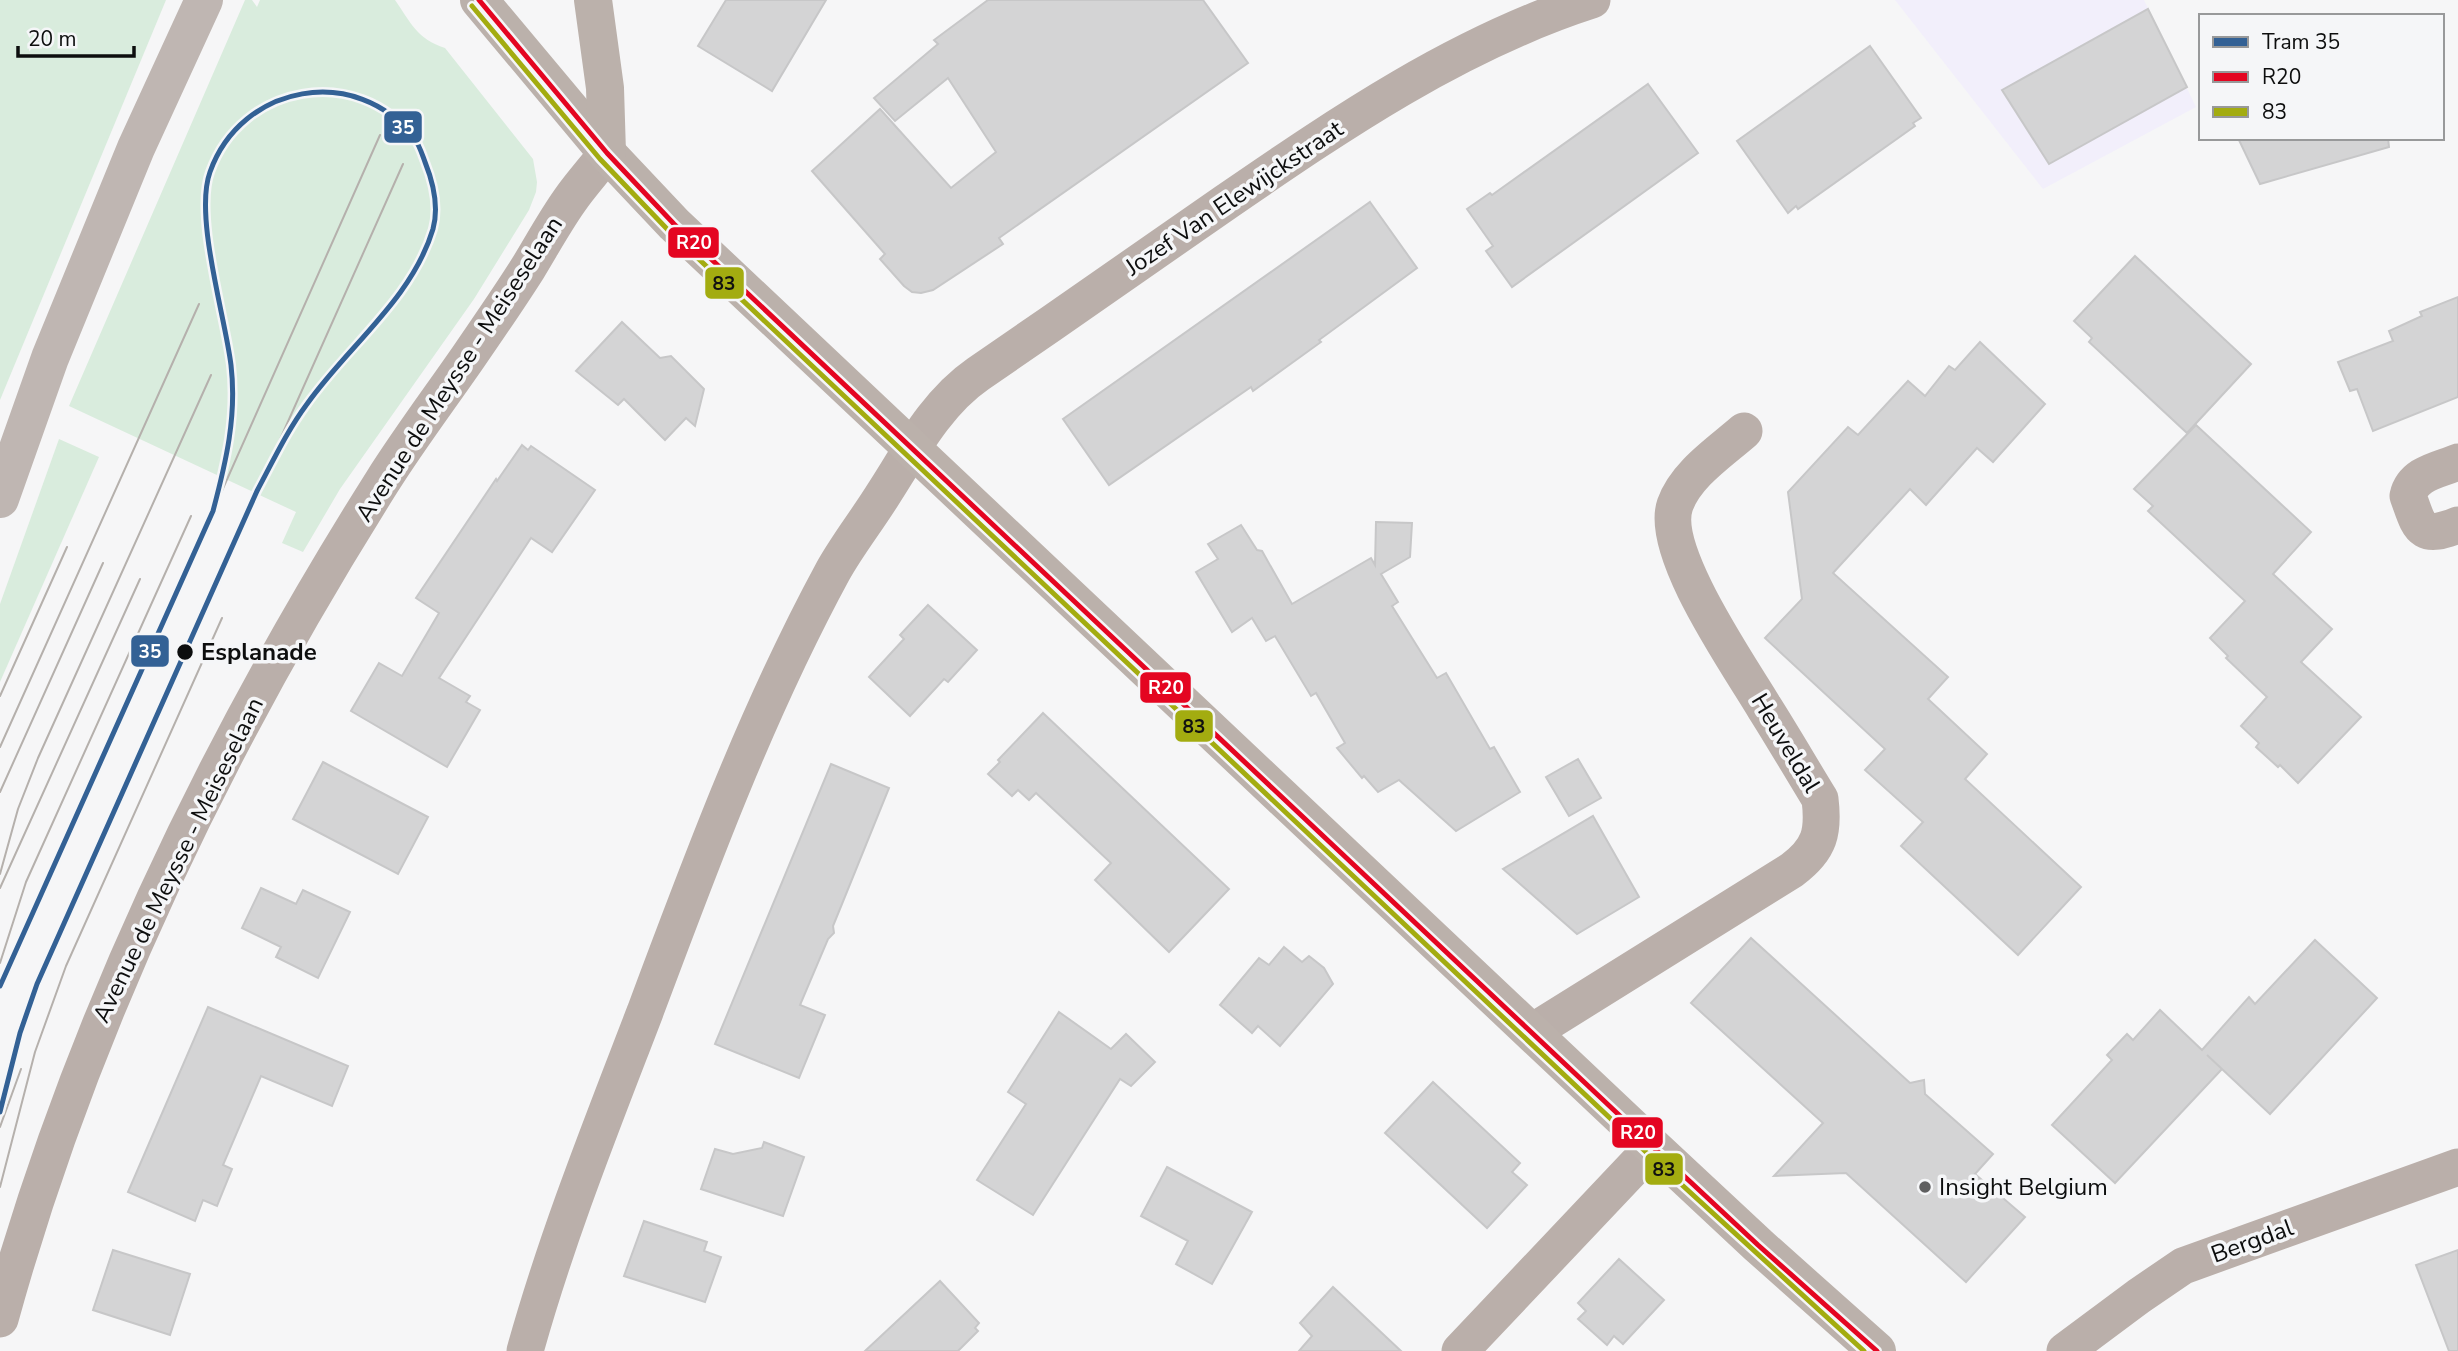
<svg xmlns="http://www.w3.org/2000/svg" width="2458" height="1351" font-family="'Nunito Sans',sans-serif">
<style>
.commercial{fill:#f2effb}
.green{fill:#d9ecdd}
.building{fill:#d4d4d5;stroke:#c7c7c8;stroke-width:2}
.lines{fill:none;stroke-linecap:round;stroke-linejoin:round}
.minor{stroke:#baafaa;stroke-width:37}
.major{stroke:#bbb1ab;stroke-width:38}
.highway{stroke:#bfb6b2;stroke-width:38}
.tram{stroke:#b5b0ac;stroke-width:2}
.bus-1-casing{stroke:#f5f6f8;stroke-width:10}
.bus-2-casing{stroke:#f5f6f8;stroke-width:10}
.bus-1{stroke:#e40521;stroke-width:5}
.bus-2{stroke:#a3ac10;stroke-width:5}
.tram-1-casing{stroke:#f5f6f8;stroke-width:10}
.tram-1{stroke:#336195;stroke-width:5}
.stop-dot{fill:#0d0e0e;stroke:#f5f6f8;stroke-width:2.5}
.poi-dot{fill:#5f5f60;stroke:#f5f6f8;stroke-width:2.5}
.labels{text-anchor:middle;stroke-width:7;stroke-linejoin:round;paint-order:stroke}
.street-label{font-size:24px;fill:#0d0e0e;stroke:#f5f6f8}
.stop-label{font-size:24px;font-weight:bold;fill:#0d0e0e;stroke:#f5f6f8;text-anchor:start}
.poi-label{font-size:24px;fill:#0d0e0e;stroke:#f5f6f8;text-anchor:start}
.line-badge{stroke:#f5f6f8;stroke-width:2.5}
.badge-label{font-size:19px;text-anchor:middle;font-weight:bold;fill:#fff}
.pale-badge-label{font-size:19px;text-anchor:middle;font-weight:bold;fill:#111}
</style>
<rect width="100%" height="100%" fill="#f6f6f7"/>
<!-- commercial -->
<path class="commercial" d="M1895 0H2144L2196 107 2043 189Z"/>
<!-- green -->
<g class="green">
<path d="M0 0H166L0 400Z"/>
<path d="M245 0H252L257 7 260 0H395C411 23 417 39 445 48L533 159 537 182 536 192 529 210 474 299 340 489 303 552 282 543 296 512 69 406Z"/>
<path d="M59 439 99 457 0 682V604Z"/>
</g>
<!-- building -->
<g class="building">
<path d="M726 0H826L772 91 698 46Z"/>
<path d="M988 0H1203L1248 63 999 238 1003 244 933 290 921 293 912 292 904 286 880 259 885 254 812 171 880 109 951 188 996 152 948 78 895 121 874 98 938 44 934 40Z"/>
<path d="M2148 9 2187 87 2049 164 2002 90Z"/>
<path d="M1870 46 1921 118 1913 123 1915 126 1798 209 1796 206 1788 213 1737 141Z"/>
<path d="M1648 84 1698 153 1512 287 1486 251 1493 246 1467 209 1490 193 1492 195Z"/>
<path d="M2238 138H2388L2389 147 2260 184Z"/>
<path d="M1370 202 1417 268 1319 340 1321 342 1253 391 1251 387 1109 485 1063 419Z"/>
<path d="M2135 256 2251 364 2187 433 2089 342 2092 338 2074 321Z"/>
<path d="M2458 297V397L2373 431 2357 389 2350 391 2338 362 2393 341 2389 331 2422 316 2420 312Z"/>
<path d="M622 322 660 358 671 356 704 389 695 426 686 418 665 440 624 399 618 405 576 371Z"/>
<path d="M1980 342 2045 404 1993 462 1977 448 1926 505 1910 489 1833 573 1948 677 1928 699 1987 754 1965 779 2081 887 2018 955 1901 846 1923 822 1865 770 1885 749 1765 638 1802 599 1788 492 1848 427 1858 435 1908 381 1925 396 1949 366 1955 370Z"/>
<path d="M2196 425 2311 532 2273 574 2332 629 2301 662 2361 717 2298 783 2280 765 2278 767 2256 747 2259 743 2241 726 2267 697 2226 658 2228 656 2210 638 2245 601 2148 511 2153 506 2134 489Z"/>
<path d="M522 445 528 450 531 446 595 490 552 552 531 538 439 678 470 696 466 702 480 710 447 767 351 711 379 663 402 676 439 613 416 598 496 479 497 481Z"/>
<path d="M1376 522 1412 523 1410 557 1381 574 1398 602 1392 606 1437 678 1446 673 1490 749 1494 747 1520 792 1456 831 1399 780 1378 792 1364 776 1362 778 1337 748 1345 743 1316 693 1311 696 1275 636 1266 641 1252 618 1232 632 1196 572 1218 559 1208 544 1241 525 1257 550 1262 551 1292 604 1371 558 1375 565Z"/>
<path d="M928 605 977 650 948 682 944 679 910 716 869 677 904 639 900 635Z"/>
<path d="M1043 713 1229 889 1169 952 1095 880 1111 863 1036 793 1029 800 1018 790 1012 796 988 774 1000 762 998 760Z"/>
<path d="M1578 759 1601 798 1569 816 1546 777Z"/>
<path d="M323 762 428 817 398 874 293 819Z"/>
<path d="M831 764 889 788 844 899 833 926 834 933 828 939 800 1005 825 1015 799 1078 715 1044Z"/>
<path d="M1593 816 1639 897 1577 934 1503 869Z"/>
<path d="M261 888 296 904 303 890 350 912 318 978 276 957 281 947 242 928Z"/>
<path d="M1751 938 1910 1083 1924 1080 1925 1094 1993 1154 1975 1174 2025 1217 1966 1282 1846 1173 1774 1176 1823 1123 1691 1003Z"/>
<path d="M2315 940 2377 998 2270 1114 2207 1055 2222 1069 2115 1183 2052 1125 2112 1060 2107 1055 2127 1034 2133 1040 2160 1010 2202 1050 2249 997 2255 1004Z"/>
<path d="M1284 947 1302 962 1309 956 1324 968 1333 984 1280 1046 1258 1026 1252 1033 1220 1005 1259 958 1269 965Z"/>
<path d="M208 1007 348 1066 332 1106 261 1076 223 1165 232 1169 217 1206 203 1200 195 1221 128 1192Z"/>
<path d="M1059 1012 1111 1049 1126 1034 1155 1062 1131 1086 1120 1079 1033 1215 977 1180 1026 1104 1008 1092Z"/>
<path d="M1433 1082 1520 1163 1512 1172 1527 1185 1487 1228 1385 1133Z"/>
<path d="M764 1142 804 1157 783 1216 701 1189 715 1149 733 1154 762 1148Z"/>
<path d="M1167 1167 1252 1212 1212 1284 1176 1264 1188 1241 1141 1216Z"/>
<path d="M644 1221 707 1242 704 1251 721 1257 705 1302 624 1276Z"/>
<path d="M113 1250 190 1274 170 1335 93 1310Z"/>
<path d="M2458 1250V1351H2449L2416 1265Z"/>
<path d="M1619 1259 1664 1300 1623 1344 1614 1336 1607 1345 1578 1319 1586 1311 1578 1303Z"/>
<path d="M940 1281 979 1323 975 1328 978 1331 958 1351H865Z"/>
<path d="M1333 1287 1401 1351H1299L1312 1336 1300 1323Z"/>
</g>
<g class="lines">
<!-- minor -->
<g class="minor">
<path d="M2458 462C2439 470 2413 473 2408 496 2420 529 2420 540 2458 525"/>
<path d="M1532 1032 1792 870C1820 849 1824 832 1820 799 1801 768 1783 737 1764 707 1739 665 1659 551 1675 505 1686 474 1720 452 1744 431"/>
<path d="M0 1319C82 1022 218 742 382 482 409 439 440 398 469 356 489 327 509 298 528 268 542 245 555 221 570 200 581 184 595 169 607 153"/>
<path d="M525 1351C557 1236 602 1124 645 1012 701 862 757 711 833 571 848 544 868 519 884 493 911 451 936 403 978 374 1061 317 1144 259 1226 202 1341 123 1458 43 1592 0"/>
<path d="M1460 1351 1653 1147"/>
<path d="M2065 1351 2139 1296 2183 1266 2458 1167"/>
</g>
<!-- major -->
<g class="major">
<path d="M479 0 607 153 674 224 1653 1147 1758 1245 1877 1351"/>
<path d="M593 0 605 88 607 153"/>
</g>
<!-- highway -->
<path class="highway" d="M0 499 50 358 136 148 204 0"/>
<!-- tram -->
<g class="tram">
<path d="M257 491 403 164"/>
<path d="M213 511 380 135"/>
<path d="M0 696 67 547"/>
<path d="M0 747 199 304"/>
<path d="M0 792 103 563"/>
<path d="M0 874 18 809 38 758 211 375"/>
<path d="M0 888 140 579"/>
<path d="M0 963 26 882 191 516"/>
<path d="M0 1127 21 1069"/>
<path d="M0 1187 35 1052 66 966 222 618"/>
</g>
<defs>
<path id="bus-1" d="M479 0 607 153 674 224 1653 1147 1758 1245 1877 1351"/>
<path id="bus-2" d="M472 6 600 159 668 230 1647 1153 1864 1351"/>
</defs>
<!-- bus-1 casing -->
<use href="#bus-1" class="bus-1-casing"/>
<!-- bus-2 casing -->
<use href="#bus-2" class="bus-2-casing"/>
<!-- bus-1 -->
<use href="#bus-1" class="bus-1"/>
<!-- bus-2 -->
<use href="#bus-2" class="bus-2"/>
<defs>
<path id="tram-1" d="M0 986 213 511C226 462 237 416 231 365 225 316 194 216 210 172 241 84 357 63 414 138 419 144 422 154 425 162 433 182 439 207 433 229 412 299 348 346 307 404 287 431 273 461 257 491L37 984 20 1033 0 1112"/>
</defs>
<!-- tram-1 casing -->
<use href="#tram-1" class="tram-1-casing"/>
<!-- tram-1 -->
<use href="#tram-1" class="tram-1"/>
</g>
<!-- markers -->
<circle class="stop-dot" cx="185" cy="652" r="9"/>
<circle class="poi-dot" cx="1925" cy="1187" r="7"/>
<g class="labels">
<!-- street labels -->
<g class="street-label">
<text transform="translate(1234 198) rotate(-34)" y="8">Jozef Van Elewijckstraat</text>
<text transform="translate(459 369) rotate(-57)" y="8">Avenue de Meysse - Meiseselaan</text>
<text transform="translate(1786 743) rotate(59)" y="8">Heuveldal</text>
<text transform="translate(178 860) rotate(-64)" y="8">Avenue de Meysse - Meiseselaan</text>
<text transform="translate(2252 1241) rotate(-20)" y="8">Bergdal</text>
</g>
<!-- stop labels -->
<g class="stop-label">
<text x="201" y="660">Esplanade</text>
</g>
<!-- poi labels -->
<g class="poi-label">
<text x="1939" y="1195">Insight Belgium</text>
</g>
</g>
<g class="line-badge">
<rect x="383" y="110" width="40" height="34" rx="7" fill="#336195"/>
<rect x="667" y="226" width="53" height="33" rx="7" fill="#e40521"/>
<rect x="704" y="266" width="41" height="34" rx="7" fill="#a3ac10"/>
<rect x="130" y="634" width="40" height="34" rx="7" fill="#336195"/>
<rect x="1139" y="671" width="53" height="33" rx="7" fill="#e40521"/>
<rect x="1174" y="709" width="40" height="34" rx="7" fill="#a3ac10"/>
<rect x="1611" y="1116" width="53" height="33" rx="7" fill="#e40521"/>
<rect x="1644" y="1152" width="40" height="34" rx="7" fill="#a3ac10"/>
</g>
<g class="badge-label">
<text x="403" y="134">35</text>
<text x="694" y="249">R20</text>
<text x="150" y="658">35</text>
<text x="1166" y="694">R20</text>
<text x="1638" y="1139">R20</text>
</g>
<g class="pale-badge-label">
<text x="724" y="290">83</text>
<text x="1194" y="733">83</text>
<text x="1664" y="1176">83</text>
</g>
<!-- legend -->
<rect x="2199" y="14" width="245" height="126" fill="#f5f6f8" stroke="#98999a" stroke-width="2"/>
<rect x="2213" y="37" width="35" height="10" fill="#336195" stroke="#98999a" stroke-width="2"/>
<text x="2262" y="49" font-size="21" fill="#0d0e0e">Tram 35</text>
<rect x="2213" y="72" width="35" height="10" fill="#e40521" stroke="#98999a" stroke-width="2"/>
<text x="2262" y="84" font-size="21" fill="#0d0e0e">R20</text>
<rect x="2213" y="107" width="35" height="10" fill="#a3ac10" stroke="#98999a" stroke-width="2"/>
<text x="2262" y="119" font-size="21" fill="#0d0e0e">83</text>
<!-- scale -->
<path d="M18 46v10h116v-10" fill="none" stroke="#0d0e0e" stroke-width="3.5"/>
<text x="28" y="46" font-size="21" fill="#0d0e0e" stroke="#f5f6f8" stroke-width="5" paint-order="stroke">20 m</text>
</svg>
